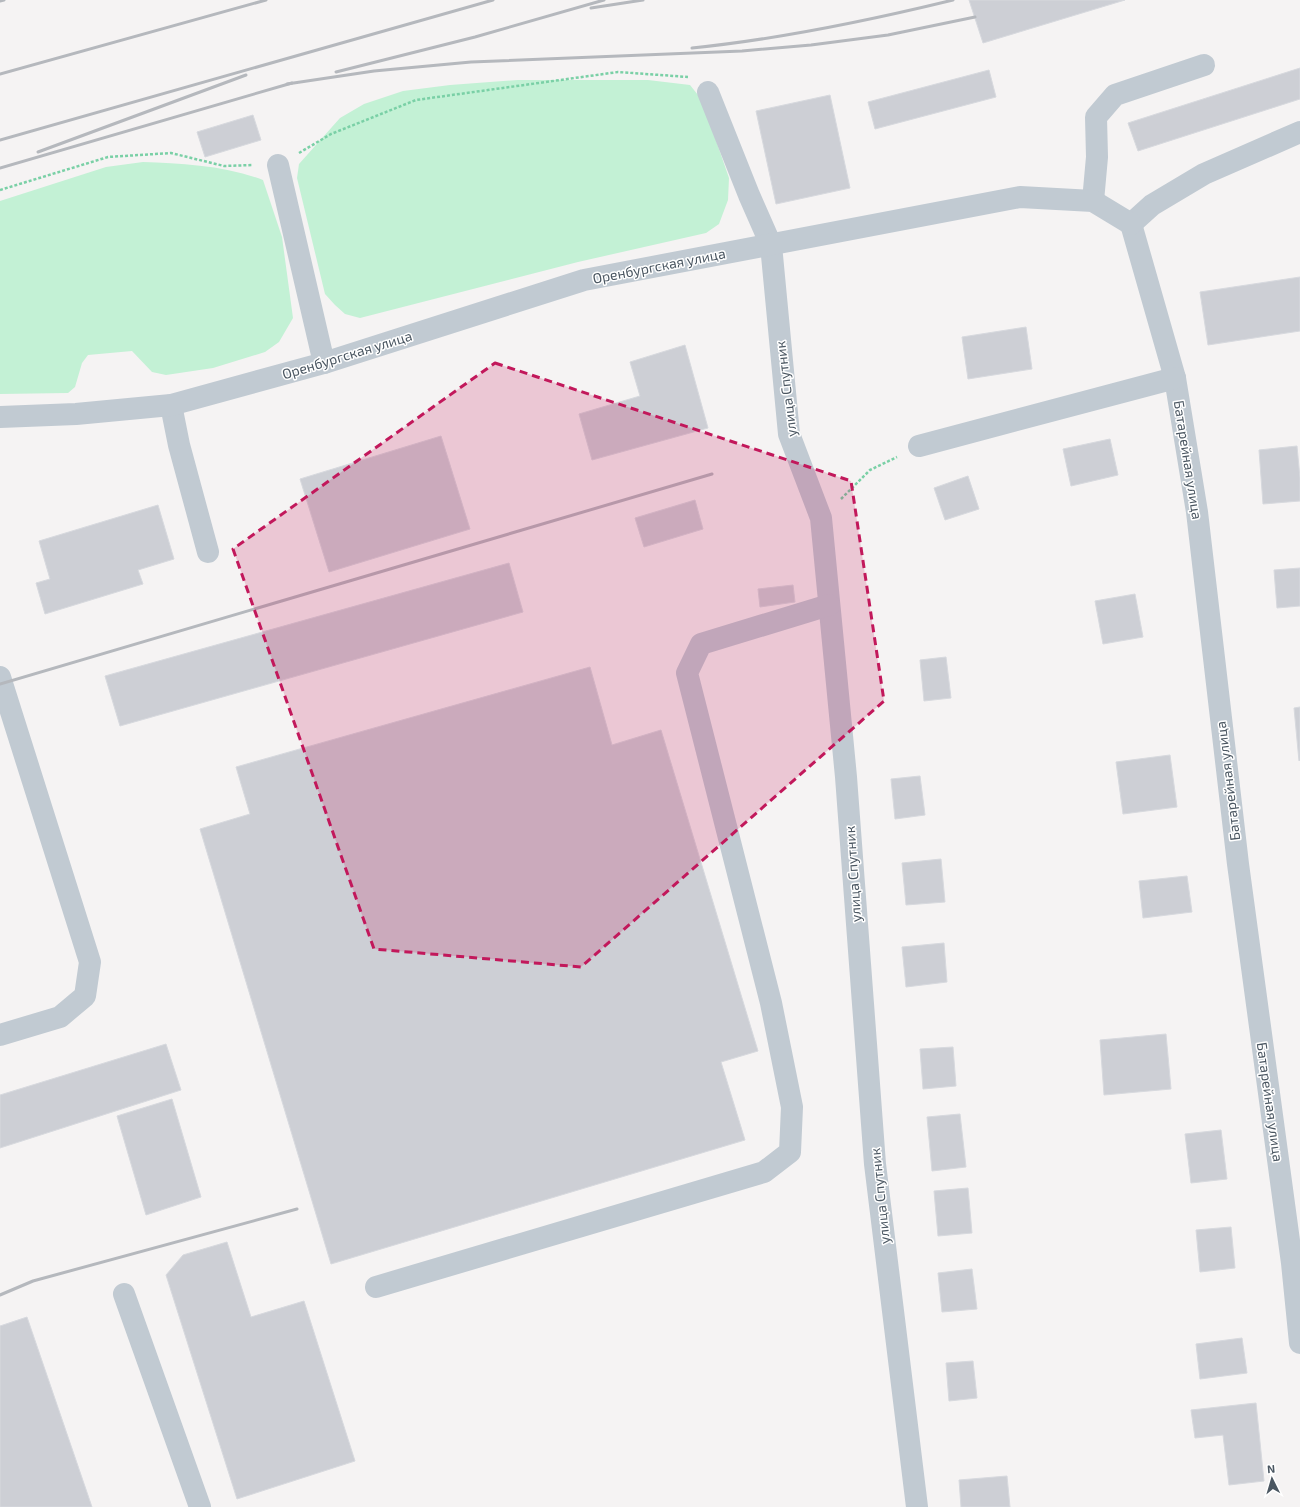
<svg xmlns="http://www.w3.org/2000/svg" width="1300" height="1507" font-family="'Exo 2',sans-serif">
<style>
.green{fill:#c3f1d5}
.building{fill:#cdcfd5;stroke:#d7d9de}
.lines{fill:none;stroke-linecap:round;stroke-linejoin:round}
.path{stroke:#7ad0a6;stroke-width:2.5;stroke-dasharray:3 2;stroke-linecap:butt}
.minor{stroke:#c1cad2;stroke-width:22}
.rail{stroke:#b5b8bd;stroke-width:3}
.marked{fill:#c2185b;fill-opacity:0.2;stroke:#c2185b;stroke-width:3;stroke-dasharray:8 5;stroke-linejoin:round}
.labels{text-anchor:middle;stroke-width:3;stroke-linejoin:round;paint-order:stroke}
.street-label{font-size:14px;fill:#4a5661;stroke:#fff}
</style>
<rect width="100%" height="100%" fill="#f5f3f3"/>
<!-- green -->
<g class="green">
<path d="M518 80H648L690 85 702 100 729 178 728 200 719 224 706 233 578 262 360 318 345 314 335 305 325 294 297 178 299 164 340 118 364 104 403 91 450 85Z"/>
<path d="M143 162C181 163 227 166 263 180L282 237 293 318 279 342 265 352 213 368 166 375 152 372 132 351 88 355 82 363 75 387 68 393 0 394V201L106 167Z"/>
</g>
<!-- building -->
<g class="building">
<path d="M969 0H1125L983 43Z"/>
<path d="M1300 68V99L1138 151 1128 123Z"/>
<path d="M989 70 996 97 875 129 868 102Z"/>
<path d="M830 95 850 188 776 204 756 111Z"/>
<path d="M253 115 261 140 205 157 197 132Z"/>
<path d="M1300 277V331L1208 345 1200 292Z"/>
<path d="M1026 327 1032 369 968 379 962 337Z"/>
<path d="M685 345 708 428 592 460 579 414 640 396 630 362Z"/>
<path d="M441 436 470 529 329 572 300 479Z"/>
<path d="M1110 439 1118 475 1071 486 1063 449Z"/>
<path d="M1297 446 1300 478V501L1263 504 1259 450Z"/>
<path d="M968 476 979 509 945 520 934 488Z"/>
<path d="M695 500 703 529 644 547 635 518Z"/>
<path d="M158 505 174 559 138 570 143 584 45 614 36 583 50 579 39 541Z"/>
<path d="M509 563 523 612 120 726 105 676Z"/>
<path d="M1300 568V606L1277 608 1274 570Z"/>
<path d="M793 585 795 602 760 607 758 589Z"/>
<path d="M1135 594 1143 637 1103 644 1095 601Z"/>
<path d="M946 657 951 698 924 701 920 660Z"/>
<path d="M590 667 612 745 661 730 758 1051 721 1062 745 1140 331 1264 200 829 250 814 236 767Z"/>
<path d="M1300 707V760L1299 761 1294 708Z"/>
<path d="M1170 755 1177 807 1123 814 1116 762Z"/>
<path d="M920 776 925 815 895 819 891 779Z"/>
<path d="M941 859 945 902 906 905 902 863Z"/>
<path d="M1187 876 1192 912 1143 918 1139 881Z"/>
<path d="M944 943 947 982 906 987 902 947Z"/>
<path d="M1166 1034 1171 1089 1104 1095 1100 1040Z"/>
<path d="M166 1044 181 1090 0 1148V1095Z"/>
<path d="M953 1047 956 1086 923 1089 920 1049Z"/>
<path d="M172 1099 201 1197 146 1215 117 1116Z"/>
<path d="M960 1114 966 1167 932 1171 927 1117Z"/>
<path d="M1221 1130 1227 1179 1191 1183 1185 1134Z"/>
<path d="M968 1188 972 1233 938 1236 934 1191Z"/>
<path d="M1231 1227 1235 1268 1200 1272 1196 1230Z"/>
<path d="M227 1242 251 1317 304 1301 355 1461 237 1499 166 1275 183 1255Z"/>
<path d="M972 1269 977 1309 942 1312 938 1273Z"/>
<path d="M27 1317 92 1507H0V1326Z"/>
<path d="M1242 1338 1247 1373 1200 1379 1196 1344Z"/>
<path d="M973 1361 977 1398 949 1401 946 1363Z"/>
<path d="M1256 1403 1264 1481 1229 1485 1223 1435 1195 1438 1191 1410Z"/>
<path d="M1007 1476 1010 1507H961L959 1480Z"/>
</g>
<g class="lines">
<!-- path -->
<g class="path">
<path d="M299 153 331 134 416 100 618 72 688 77"/>
<path d="M0 190 108 157 171 153 224 166 253 165"/>
<path d="M841 499 870 470 897 457"/>
</g>
<!-- minor -->
<g class="minor">
<path d="M708 92 749 195 771 245 789 434 821 518 846 777 875 1164 917 1507"/>
<path d="M278 165 324 363"/>
<path d="M1093 201 1097 157 1096 117 1115 95 1204 65"/>
<path d="M1131 224 1175 378 1197 512 1238 864 1292 1263 1300 1343"/>
<path d="M1131 224 1152 205 1204 174 1300 132"/>
<path d="M171 405 179 445 208 552"/>
<path d="M0 417 76 414 171 405 324 363 584 280 1020 197 1093 201 1131 224"/>
<path d="M919 446 1175 378"/>
<path d="M0 677 90 962 85 996 60 1017 0 1035"/>
<path d="M376 1287 764 1172 790 1152 792 1107 771 1003 687 673 701 644 829 605"/>
<path d="M124 1294 200 1507"/>
</g>
<!-- rail -->
<g class="rail">
<path d="M0 1 4 0"/>
<path d="M591 8 643 0"/>
<path d="M692 48C780 39 867 21 953 0"/>
<path d="M336 72 475 37 604 0"/>
<path d="M0 74 266 0"/>
<path d="M287 84 374 71 471 62 742 51 811 45 888 35 975 17"/>
<path d="M0 140 493 0"/>
<path d="M38 152 246 75"/>
<path d="M0 168 292 83"/>
<path d="M0 684 712 474"/>
<path d="M0 1295 33 1281 297 1209"/>
</g>
</g>
<!-- marked area -->
<path class="marked" d="M495 363 851 481 884 701 581 967 374 949 233 549Z"/>
<g class="labels">
<!-- street labels -->
<g class="street-label">
<text transform="translate(659 266) rotate(-11)" y="5">Оренбургская улица</text>
<text transform="translate(347 355) rotate(-17)" y="5">Оренбургская улица</text>
<text transform="translate(786 389) rotate(-97)" y="5">улица Спутник</text>
<text transform="translate(1188 460) rotate(81)" y="5">Батарейная улица</text>
<text transform="translate(1228 781) rotate(-97)" y="5">Батарейная улица</text>
<text transform="translate(853 874) rotate(-94)" y="5">улица Спутник</text>
<text transform="translate(1270 1102) rotate(82)" y="5">Батарейная улица</text>
<text transform="translate(880 1196) rotate(-96)" y="5">улица Спутник</text>
</g>
</g>
<!-- north arrow -->
<g transform="translate(1272 1479) rotate(355)" stroke="#ffffff" stroke-width="3" paint-order="stroke">
<path d="M0-3L7 15L0 10L-7 15Z" fill="#4a5661"/>
<text y="-6" font-size="11" font-weight="bold" text-anchor="middle" fill="#4a5661">N</text>
</g>
</svg>
